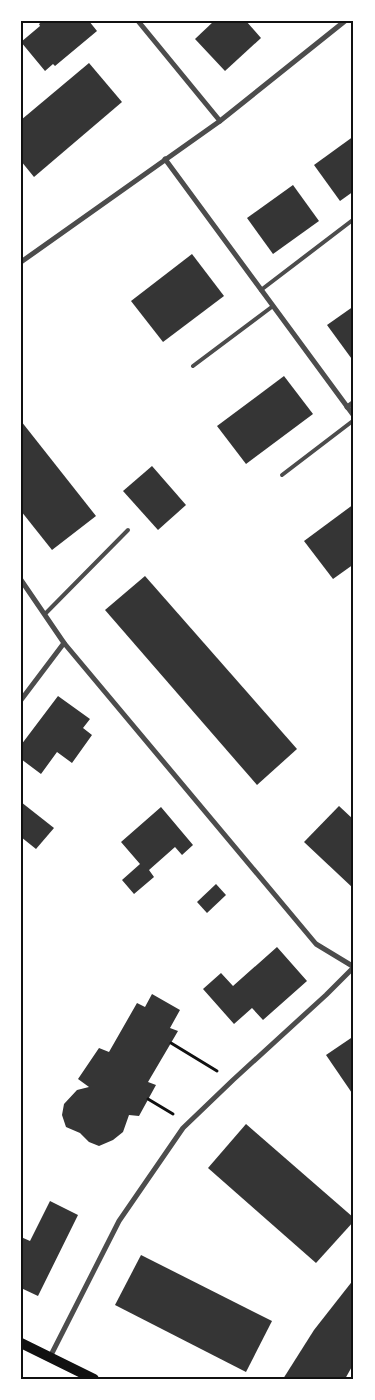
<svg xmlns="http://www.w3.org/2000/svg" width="375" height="1400" font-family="Inter,sans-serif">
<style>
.building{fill:#353535}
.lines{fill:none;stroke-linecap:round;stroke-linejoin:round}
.path{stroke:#111;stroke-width:3}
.service{stroke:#4c4c4c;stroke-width:4}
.minor{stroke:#4c4c4c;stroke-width:5}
.secondary{stroke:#111;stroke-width:10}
.neatline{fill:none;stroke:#111;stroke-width:2}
</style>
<rect width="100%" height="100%" fill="#fff"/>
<!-- building -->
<g class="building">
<path d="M43 21H89L97 31 55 66 53 64 45 71 21 42 40 26 39 24Z"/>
<path d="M214 21H246L261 38 225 71 195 39Z"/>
<path d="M89 63 122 102 34 177 21 161V120Z"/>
<path d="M354 136V191L340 201 314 165Z"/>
<path d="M293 185 319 221 273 254 247 218Z"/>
<path d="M192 254 224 296 163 342 131 301Z"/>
<path d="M354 306V362L327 325Z"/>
<path d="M284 376 313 414 246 464 217 426Z"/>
<path d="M21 421 96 516 52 550 21 511Z"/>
<path d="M152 466 186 505 158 530 123 491Z"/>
<path d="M354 504V564L333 579 304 541Z"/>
<path d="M145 576 297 749 257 785 105 610Z"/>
<path d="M58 696 90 719 83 728 92 735 72 763 57 752 41 774 21 759V745Z"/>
<path d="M21 802 54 828 36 849 21 837Z"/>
<path d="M339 806 354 820V889L304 842Z"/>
<path d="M161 807 193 845 182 855 175 847 149 870 154 877 134 894 122 880 140 864 121 842Z"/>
<path d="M216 884 226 895 207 913 197 902Z"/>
<path d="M277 947 307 981 263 1020 252 1008 234 1024 203 989 221 973 233 986Z"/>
<path d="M152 994 180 1010 170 1028 178 1031 148 1082 156 1085 139 1116 129 1115 123 1132 113 1140 99 1146 89 1142 80 1133 66 1127 62 1115 64 1104 77 1090 89 1087 78 1079 99 1048 109 1052 137 1003 145 1007Z"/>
<path d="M354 1036V1096L326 1055Z"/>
<path d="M246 1124 354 1218V1221L316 1263 208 1168Z"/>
<path d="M50 1201 78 1215 38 1296 21 1288V1237L30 1241Z"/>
<path d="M141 1255 272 1321 246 1372 115 1305Z"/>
<path d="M354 1279V1363L345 1379H283L314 1330Z"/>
</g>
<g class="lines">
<!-- path -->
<g class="path">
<path d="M171 1043 217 1071"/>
<path d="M148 1099 173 1114"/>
</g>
<!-- service -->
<g class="service">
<path d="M261 290 354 219"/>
<path d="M193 366 273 306"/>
<path d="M282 475 354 420"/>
<path d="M45 614 128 530"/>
</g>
<!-- minor -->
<g class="minor">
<path d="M138 21 220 121"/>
<path d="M165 159 354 416"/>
<path d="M21 262 220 121 345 21"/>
<path d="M347 407 354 402"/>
<path d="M21 580 64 643 316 944 354 967"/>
<path d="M21 700 64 643"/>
<path d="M50 1357 119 1221 183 1128 233 1080 326 995 353 968"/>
</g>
<!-- secondary -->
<path class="secondary" d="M21 1343 94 1379"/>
</g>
<!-- border -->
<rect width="375" height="1400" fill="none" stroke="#ffffff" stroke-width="45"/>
<rect x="22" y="22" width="330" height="1356" class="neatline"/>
</svg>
